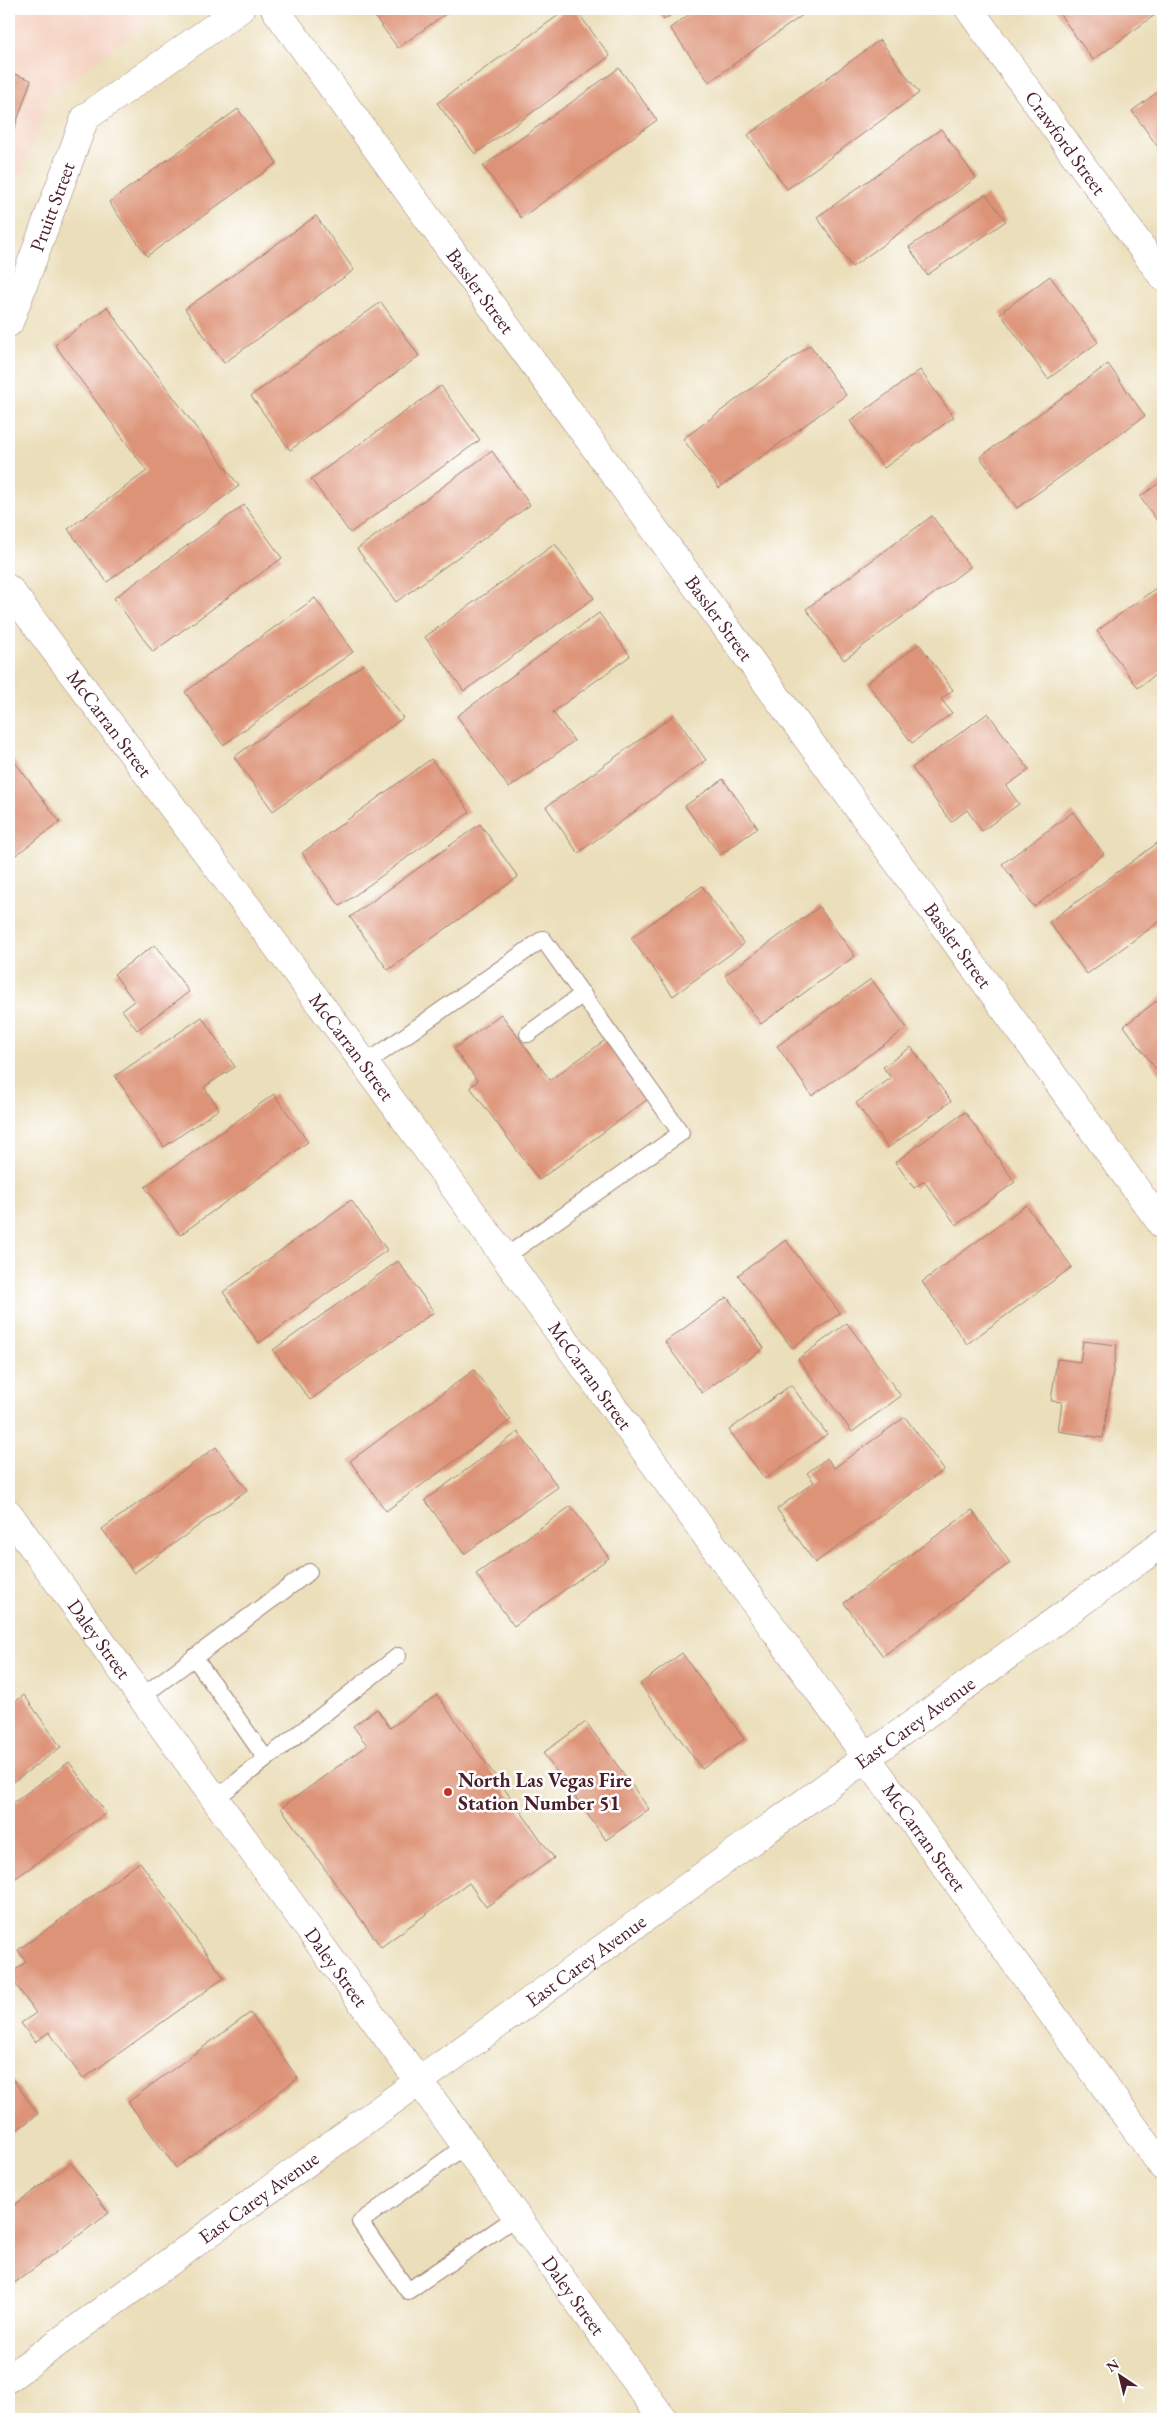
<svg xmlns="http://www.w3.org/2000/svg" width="1172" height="2428" font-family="'EB Garamond',serif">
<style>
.built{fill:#f5d3c2}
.building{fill:#dd9377}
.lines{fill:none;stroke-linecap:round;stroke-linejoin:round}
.lane-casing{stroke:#9a7e72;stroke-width:18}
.street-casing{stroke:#9a7e72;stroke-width:29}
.secondary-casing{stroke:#9a7e72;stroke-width:29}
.lane{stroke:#fff;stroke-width:16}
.street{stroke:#fff;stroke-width:28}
.secondary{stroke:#fff;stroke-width:28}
.poi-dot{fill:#c8321e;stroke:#fff;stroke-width:2}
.labels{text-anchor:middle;stroke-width:5;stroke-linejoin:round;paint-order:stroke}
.street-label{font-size:20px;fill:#4a1f2b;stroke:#fff}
.poi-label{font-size:20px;font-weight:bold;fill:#4a1f2b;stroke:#fff;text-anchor:start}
</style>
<rect width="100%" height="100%" fill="#fff"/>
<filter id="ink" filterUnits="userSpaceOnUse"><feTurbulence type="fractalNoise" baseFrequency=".02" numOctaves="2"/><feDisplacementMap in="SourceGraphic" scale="10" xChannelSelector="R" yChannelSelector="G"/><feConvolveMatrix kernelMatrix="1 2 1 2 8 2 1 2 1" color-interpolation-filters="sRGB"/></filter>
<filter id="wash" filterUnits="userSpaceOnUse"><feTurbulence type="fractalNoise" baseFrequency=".0096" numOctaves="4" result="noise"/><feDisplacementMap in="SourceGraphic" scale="20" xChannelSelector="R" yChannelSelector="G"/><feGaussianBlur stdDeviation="1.12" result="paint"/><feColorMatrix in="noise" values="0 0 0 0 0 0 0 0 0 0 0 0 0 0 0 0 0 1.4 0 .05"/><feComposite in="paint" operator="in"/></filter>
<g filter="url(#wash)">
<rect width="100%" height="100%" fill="#ebdeba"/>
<!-- built -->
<path class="built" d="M9 9H166L49 96 9 209Z"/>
<g id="blocks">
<!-- building -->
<g class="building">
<path d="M369 9H452L398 48Z"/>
<path d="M567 9H575L610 56 475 154 437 103Z"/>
<path d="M656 9H679L664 20Z"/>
<path d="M697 9H811L709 82 670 28Z"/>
<path d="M1056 9H1163L1093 60Z"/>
<path d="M880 40 919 93 787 189 748 135Z"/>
<path d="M619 68 657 120 521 218 483 166Z"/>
<path d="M9 72 31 80 9 144Z"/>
<path d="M1163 88V154L1132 111Z"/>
<path d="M238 109 277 163 147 256 109 202Z"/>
<path d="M941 129 976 178 852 267 817 217Z"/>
<path d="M986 194 1006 221 927 275 909 247Z"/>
<path d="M316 216 354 270 224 363 185 309Z"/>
<path d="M1050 276 1098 342 1048 379 1000 313Z"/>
<path d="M381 302 419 356 290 450 251 396Z"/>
<path d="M107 307 239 486 107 582 68 529 147 471 55 345Z"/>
<path d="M810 345 846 395 719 488 683 439Z"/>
<path d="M1108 364 1145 416 1017 508 980 457Z"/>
<path d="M920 370 954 417 884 468 850 421Z"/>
<path d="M441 386 480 440 350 533 311 479Z"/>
<path d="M492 451 530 505 396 602 357 549Z"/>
<path d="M1163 480V529L1140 497Z"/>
<path d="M244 505 282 558 153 652 114 598Z"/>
<path d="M932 516 970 567 844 660 806 609Z"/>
<path d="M555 544 594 598 464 691 425 637Z"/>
<path d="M1163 583V669L1138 688 1097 631Z"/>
<path d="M315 598 353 652 223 745 185 692Z"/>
<path d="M599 613 630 656 553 712 574 741 509 788 457 716Z"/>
<path d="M919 644 953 690 941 699 952 713 912 743 867 683Z"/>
<path d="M364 664 403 718 273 811 234 757Z"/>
<path d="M988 713 1029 770 1006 786 1019 804 982 831 967 810 951 822 912 768Z"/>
<path d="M674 715 706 760 578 853 546 807Z"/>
<path d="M11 757 60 822 9 860V759Z"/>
<path d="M431 759 470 812 340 906 302 853Z"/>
<path d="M723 779 758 828 720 855 685 806Z"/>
<path d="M1073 812 1104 854 1034 907 1002 864Z"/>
<path d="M480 824 518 877 388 970 350 917Z"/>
<path d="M1163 839V919L1087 974 1049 922Z"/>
<path d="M702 886 744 944 673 996 631 938Z"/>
<path d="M819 907 855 956 761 1024 725 975Z"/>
<path d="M155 945 189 992 137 1030 122 1010 134 1001 114 974Z"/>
<path d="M871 979 907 1028 812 1096 777 1046Z"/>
<path d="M1163 996V1074L1161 1076 1124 1026Z"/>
<path d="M501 1014 550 1080 608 1038 652 1096 539 1180 470 1087 478 1081 454 1049Z"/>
<path d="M202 1017 235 1067 204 1087 219 1109 164 1147 115 1076Z"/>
<path d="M911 1047 951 1101 888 1148 856 1103 891 1078 883 1067Z"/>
<path d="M274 1094 308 1142 180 1235 145 1187Z"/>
<path d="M965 1112 1015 1182 956 1225 924 1181 914 1188 895 1162Z"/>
<path d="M351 1200 387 1250 259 1343 223 1292Z"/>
<path d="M1026 1205 1072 1267 967 1344 922 1282Z"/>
<path d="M786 1240 840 1313 792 1348 738 1275Z"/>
<path d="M398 1261 434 1312 310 1400 273 1350Z"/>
<path d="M727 1297 764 1348 702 1393 665 1342Z"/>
<path d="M847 1323 901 1396 852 1432 798 1359Z"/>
<path d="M1083 1341 1117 1345 1103 1438 1058 1431 1062 1402 1051 1401 1057 1359 1080 1362Z"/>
<path d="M474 1370 511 1420 386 1511 350 1461Z"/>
<path d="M791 1385 827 1434 765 1479 729 1430Z"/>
<path d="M905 1417 944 1470 815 1563 777 1509 814 1482 807 1473 827 1458 834 1468Z"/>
<path d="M518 1432 558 1487 464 1554 425 1500Z"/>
<path d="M216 1447 247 1490 134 1573 102 1529Z"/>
<path d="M571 1506 609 1558 514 1626 476 1574Z"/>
<path d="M972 1510 1010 1563 883 1656 844 1603Z"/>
<path d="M682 1653 744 1739 702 1769 640 1684Z"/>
<path d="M24 1695 61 1747 9 1785V1706Z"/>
<path d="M437 1695 554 1858 486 1907 469 1883 381 1947 281 1808 367 1745 353 1726 377 1709 390 1728Z"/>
<path d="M586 1722 649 1809 606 1840 543 1753Z"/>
<path d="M69 1762 106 1813 9 1883V1806Z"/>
<path d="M140 1862 224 1978 83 2079 49 2032 35 2042 21 2023 36 2013 9 1975 26 1962 18 1950Z"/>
<path d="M250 2013 298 2078 176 2168 128 2102Z"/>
<path d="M9 2074 38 2114 9 2136Z"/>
<path d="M71 2163 109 2213 9 2287V2209Z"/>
</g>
</g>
</g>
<g filter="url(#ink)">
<use href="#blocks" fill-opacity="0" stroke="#9a7e72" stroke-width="1"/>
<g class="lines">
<defs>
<g id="lane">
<path d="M528 1034 583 994"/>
<path d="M365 1064 543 939 681 1133 505 1257"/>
<path d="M194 1657 266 1759"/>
<path d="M141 1697 309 1572"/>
<path d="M215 1799 398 1656"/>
<path d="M465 2146 360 2222 408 2291 516 2217"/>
</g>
<g id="street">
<path id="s1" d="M275 9 1163 1226"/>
<path id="s2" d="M969 9 1163 277"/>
<path id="s3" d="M9 323 85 118 240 9"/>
<path id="s4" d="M9 589 365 1064 1163 2167"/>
<path id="s5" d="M9 1514 663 2419"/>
</g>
<g id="secondary">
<path id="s6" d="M9 2378 1163 1543"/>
</g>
</defs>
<!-- lane casing -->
<use href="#lane" class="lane-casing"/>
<!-- street casing -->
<use href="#street" class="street-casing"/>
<!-- secondary casing -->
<use href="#secondary" class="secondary-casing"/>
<!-- lane -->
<use href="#lane" class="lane"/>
<!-- street -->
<use href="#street" class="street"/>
<!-- secondary -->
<use href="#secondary" class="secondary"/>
</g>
</g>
<!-- markers -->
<circle class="poi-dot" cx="448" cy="1792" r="5"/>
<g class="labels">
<!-- street labels -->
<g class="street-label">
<text dy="7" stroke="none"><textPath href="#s2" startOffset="165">Crawford Street</textPath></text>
<text dy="7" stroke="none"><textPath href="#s3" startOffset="124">Pruitt Street</textPath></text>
<text dy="7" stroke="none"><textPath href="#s1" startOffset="349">Bassler Street</textPath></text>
<text dy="7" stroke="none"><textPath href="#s1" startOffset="754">Bassler Street</textPath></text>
<text dy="7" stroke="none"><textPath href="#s4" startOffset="168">McCarran Street</textPath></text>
<text dy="7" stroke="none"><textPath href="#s1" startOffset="1159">Bassler Street</textPath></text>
<text dy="7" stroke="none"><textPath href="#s4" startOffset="572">McCarran Street</textPath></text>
<text dy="7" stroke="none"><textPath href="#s4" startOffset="978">McCarran Street</textPath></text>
<text dy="7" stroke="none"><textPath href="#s5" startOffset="154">Daley Street</textPath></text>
<text dy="7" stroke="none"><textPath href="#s6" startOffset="1118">East Carey Avenue</textPath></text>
<text dy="7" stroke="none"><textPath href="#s4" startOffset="1548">McCarran Street</textPath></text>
<text dy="7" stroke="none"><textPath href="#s6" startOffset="712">East Carey Avenue</textPath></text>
<text dy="7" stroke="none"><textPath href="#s5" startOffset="559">Daley Street</textPath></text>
<text dy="7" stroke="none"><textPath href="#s6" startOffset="308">East Carey Avenue</textPath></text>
<text dy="7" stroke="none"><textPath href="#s5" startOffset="964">Daley Street</textPath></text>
</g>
<!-- poi labels -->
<g class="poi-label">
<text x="458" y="1787">North Las Vegas Fire<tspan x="458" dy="23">Station Number 51</tspan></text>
</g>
</g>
<!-- margin -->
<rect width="1172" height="2428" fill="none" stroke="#fff" stroke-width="30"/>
<!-- north arrow -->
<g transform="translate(1120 2376) rotate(325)" stroke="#ffffff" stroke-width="4" paint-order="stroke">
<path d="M0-4L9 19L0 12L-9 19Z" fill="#4a1f2b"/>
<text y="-8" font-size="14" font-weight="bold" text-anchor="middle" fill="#4a1f2b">N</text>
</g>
</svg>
